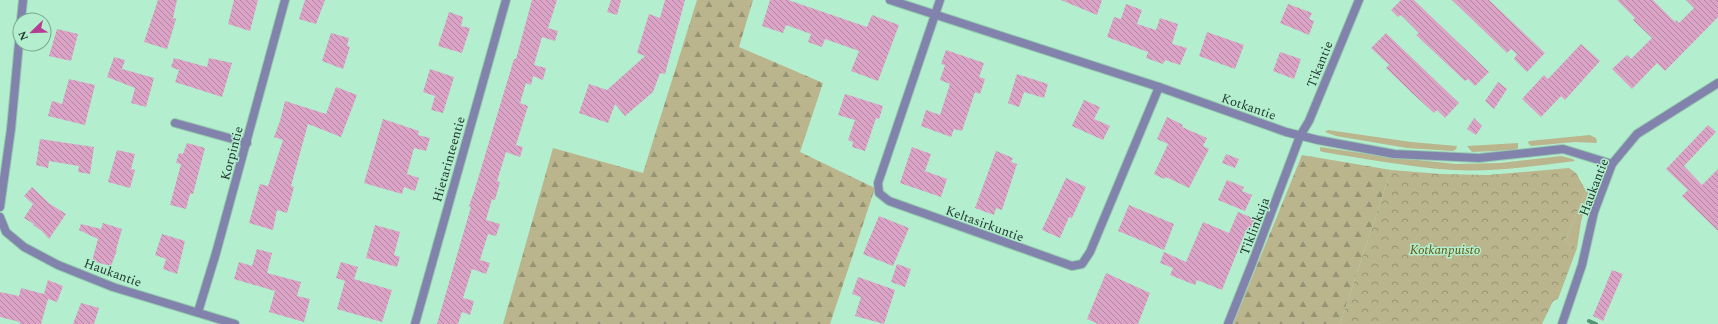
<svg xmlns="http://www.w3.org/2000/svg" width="1718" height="324" font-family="Spectral,serif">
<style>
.green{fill:#bab58c}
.forest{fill:url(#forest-firs)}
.park{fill:url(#park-crowns)}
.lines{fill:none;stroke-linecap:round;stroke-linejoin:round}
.stream{stroke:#569476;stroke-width:4}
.building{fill:url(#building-back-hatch)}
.minor-casing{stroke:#96caaf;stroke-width:10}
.tertiary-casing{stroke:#96caaf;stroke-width:10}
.minor{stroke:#8183ad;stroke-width:8}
.tertiary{stroke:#8183ad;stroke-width:8}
.labels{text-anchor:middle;stroke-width:3;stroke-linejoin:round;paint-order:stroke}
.street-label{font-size:13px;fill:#22392e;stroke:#b3eecf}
.park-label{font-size:13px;font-style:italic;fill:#5f560e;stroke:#b3eecf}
</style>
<defs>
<pattern id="forest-firs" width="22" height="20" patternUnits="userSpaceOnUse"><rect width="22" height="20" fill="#bab58c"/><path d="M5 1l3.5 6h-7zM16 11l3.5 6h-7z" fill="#979473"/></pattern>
<pattern id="park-crowns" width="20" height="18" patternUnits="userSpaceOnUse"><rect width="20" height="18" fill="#bab58c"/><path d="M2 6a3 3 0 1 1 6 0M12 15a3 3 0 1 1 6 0" fill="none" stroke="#979473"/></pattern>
<pattern id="building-back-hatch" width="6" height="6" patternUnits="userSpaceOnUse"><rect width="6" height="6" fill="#dba3c6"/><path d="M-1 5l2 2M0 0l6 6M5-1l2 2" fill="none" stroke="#b186a1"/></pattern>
</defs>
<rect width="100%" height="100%" fill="#b3eecf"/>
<!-- green -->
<g class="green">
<path d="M1328 130 1411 142 1457 146 1456 149 1453 151 1407 148 1336 136 1325 132Z"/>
<path d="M1590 135 1596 138 1597 143 1575 142 1531 146 1528 143 1529 141Z"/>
<path d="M1518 143V148L1515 150 1472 152 1467 146Z"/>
<path d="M1320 147 1388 157 1456 164 1500 163 1561 156 1573 159 1575 161C1535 166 1494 172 1453 170 1409 167 1366 159 1323 152L1320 151Z"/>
<path d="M1588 190V194L1581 222 1577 248 1565 241 1586 191Z"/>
</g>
<!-- forest -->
<g class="forest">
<path d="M697 0H753L739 47 823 83 800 152 875 188 830 324H503L553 148 643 173Z"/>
<path d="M1302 155 1391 170 1340 324H1233Z"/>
</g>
<!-- park -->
<path class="park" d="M1569 168 1576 173 1586 191 1565 241 1577 248 1558 299 1553 301 1542 324H1340L1391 170 1441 174 1488 175Z"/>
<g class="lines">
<!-- stream -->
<path class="stream" d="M1589 321 1596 324"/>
</g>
<!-- building -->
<g class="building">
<path d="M158 0H177L173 18 176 19 167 49 144 42Z"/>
<path d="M234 0H258L250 31 228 24Z"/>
<path d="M305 0H325L316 24 299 19Z"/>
<path d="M532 0H557L548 28 558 31 555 41 542 37 534 65 546 68 543 80 533 76 531 85 526 83 520 103 528 106 516 145 523 147 520 157 506 152 497 181 500 182 495 200 492 199 486 220 500 224 496 236 488 234 480 260 490 263 486 274 472 269 463 298 474 301 470 315 462 312 458 324H437L471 207 469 206 474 192 514 59H516Z"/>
<path d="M611 0H621L617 15 607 12Z"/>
<path d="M665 0H685L665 74 660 73 653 92 625 116 615 104 608 123 579 113 589 84 607 90 645 56 637 53 649 14 660 18Z"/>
<path d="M770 0H788L867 27 872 15 899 25 878 81 851 71 859 51 825 39 822 47 808 42 811 34 786 25 783 33 762 26Z"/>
<path d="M1061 0H1102L1097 15Z"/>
<path d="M1401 0H1414L1489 72 1475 86 1468 79 1465 81 1416 35 1419 33 1401 15 1398 17 1391 10Z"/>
<path d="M1452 0H1489L1545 53 1527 72 1514 59 1517 54 1511 49 1507 53Z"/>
<path d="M1617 0H1653L1675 22 1676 20 1679 23 1694 8 1686 0H1718V17L1665 71 1657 63 1632 89 1612 69 1627 55 1631 59 1652 38 1633 20 1635 18Z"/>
<path d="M1126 4 1142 10 1137 24 1156 30 1160 18 1178 24 1172 44 1187 48 1180 65 1165 60 1163 64 1146 58 1148 52 1107 37 1114 17 1121 19Z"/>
<path d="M1288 4 1312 13 1309 19 1314 21 1309 35 1280 23Z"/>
<path d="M449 12 463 17 461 26 470 28 462 53 438 46Z"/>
<path d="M57 29 78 34 71 61 49 56Z"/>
<path d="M1207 32 1244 45 1235 69 1199 56Z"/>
<path d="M331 33 349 38 347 46 350 47 343 69 322 61Z"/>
<path d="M1386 33 1459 103 1445 118 1437 110 1434 113 1412 93 1386 68 1389 65 1371 48Z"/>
<path d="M1581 44 1600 61 1565 100 1561 96 1541 117 1522 99 1544 75 1548 79Z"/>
<path d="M946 50 984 63 979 77 985 79 980 94 975 92 962 131 954 129 951 137 921 126 926 110 940 115 950 84 940 80 945 65 941 64Z"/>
<path d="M1280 52 1301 59 1294 79 1273 71Z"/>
<path d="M114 57 125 60 122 69 154 78 146 107 131 103 135 88 107 77Z"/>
<path d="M174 58 207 67 209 58 232 63 222 97 175 82 179 70 171 67Z"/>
<path d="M430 69 454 77 443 113 431 110 435 96 423 92Z"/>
<path d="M1017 74 1048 84 1044 98 1024 92 1019 107 1008 103Z"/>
<path d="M69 79 95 85 85 125 48 116 52 101 62 104Z"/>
<path d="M1498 82 1507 89 1494 109 1485 101Z"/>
<path d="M336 87 357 95 341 137 308 124 291 186 294 187 287 213 277 210 273 230 249 223 260 184 268 186 283 140 274 137 280 121 285 101 326 114Z"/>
<path d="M845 94 883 106 879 119 876 118 865 151 852 147 853 142 848 140 855 120 838 115Z"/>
<path d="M1084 100 1100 107 1094 119 1110 126 1103 140 1072 126Z"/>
<path d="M1167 117 1183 125 1182 127 1207 138 1203 146 1209 149 1189 188 1166 177 1164 179 1154 174 1168 144 1157 139Z"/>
<path d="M1474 118 1482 126 1476 135 1467 129Z"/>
<path d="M383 119 419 131 418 135 430 138 426 151 414 148 408 170 407 174 419 178 415 191 404 187 402 194 364 183Z"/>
<path d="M1708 125 1716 132 1684 166 1702 185 1718 169V231L1682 196 1688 190 1666 169Z"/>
<path d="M40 139 94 147 90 174 78 172 79 166 49 161 48 168 36 165Z"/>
<path d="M187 143 205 148 193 194H190L186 209 170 205 181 164 176 163 179 153 183 154Z"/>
<path d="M912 147 931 154 925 171 947 179 941 197 900 183Z"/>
<path d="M117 150 135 154 131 169 135 170 130 188 108 182Z"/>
<path d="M996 151 1013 158 1011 162 1017 164 1002 210 996 208 994 215 975 208Z"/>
<path d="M1226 154 1239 159 1235 168 1222 163Z"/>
<path d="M1066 178 1086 187 1072 218 1069 217 1060 238 1042 230Z"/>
<path d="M1227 180 1244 187 1242 191 1252 195 1245 211 1218 200Z"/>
<path d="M32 187 50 204 66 214 49 239 42 231 33 225 34 224 24 218 33 204 24 196Z"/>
<path d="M1129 205 1174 224 1164 250 1118 231Z"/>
<path d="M1238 212 1255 219 1250 232 1246 230 1222 290 1197 280 1195 285 1170 275 1173 268 1160 263 1164 252 1186 262 1203 222 1229 233Z"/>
<path d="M879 216 909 228 893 266 863 254Z"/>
<path d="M103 223 122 229 116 250H117L111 266 92 261 98 239 79 230 81 224 101 229Z"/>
<path d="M375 225 400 232 394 255 400 257 397 267 366 258Z"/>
<path d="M162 234 185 241 177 274 163 269 166 259 155 255Z"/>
<path d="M257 249 272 253 267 273 301 282 297 296 310 299 304 322 269 312 275 291 234 279 239 262 252 266Z"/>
<path d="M341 262 358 267 354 279 392 290 382 322 337 309 345 281 336 278Z"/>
<path d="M897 264 911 269 905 287 891 282Z"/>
<path d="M1612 270 1623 274 1603 321 1593 316Z"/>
<path d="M1106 273 1150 293 1138 324H1098L1087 319Z"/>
<path d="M858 277 895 290 884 324 855 316 861 297 852 294Z"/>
<path d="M48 280 63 286 57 302 48 299 41 324H19L20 322 0 317V292L19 296 21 288 44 294Z"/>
<path d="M81 303 99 308 94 324H73Z"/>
</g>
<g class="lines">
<defs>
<g id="minor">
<path d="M890 0 1159 87 1286 132 1318 140 1394 154 1479 158 1563 149 1612 164"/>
<path d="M940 0 878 183 879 193 889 201 1072 266 1082 264 1090 252 1159 87"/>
<path d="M21 20 23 0"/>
<path d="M175 123 247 143"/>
<path d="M0 207 11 129 20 32"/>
<path d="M0 217 6 232 24 247 58 265 113 287 235 324"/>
<path d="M198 312 216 253 285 0"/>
<path d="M415 324 506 0"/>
<path d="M1228 324 1253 261 1300 136 1309 121 1359 0"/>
</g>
<path id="tertiary" d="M1562 324 1582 265 1594 212 1612 164 1637 134 1718 83"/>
</defs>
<!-- minor casing -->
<use href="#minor" class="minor-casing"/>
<!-- tertiary casing -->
<use href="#tertiary" class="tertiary-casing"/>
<!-- minor -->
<use href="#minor" class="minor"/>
<!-- tertiary -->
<use href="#tertiary" class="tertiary"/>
</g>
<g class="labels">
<!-- street labels -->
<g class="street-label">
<text transform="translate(1319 64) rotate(-68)" y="5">Tikantie</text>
<text transform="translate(1249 106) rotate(19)" y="5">Kotkantie</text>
<text transform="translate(231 153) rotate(-75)" y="5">Korpintie</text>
<text transform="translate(448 159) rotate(-74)" y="5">Hietarinteentie</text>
<text transform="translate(1593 187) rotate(-69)" y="5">Haukantie</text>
<text transform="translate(985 223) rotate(20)" y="5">Keltasirkuntie</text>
<text transform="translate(1254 226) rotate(-69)" y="5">Tiklinkuja</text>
<text transform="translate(113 272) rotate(20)" y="5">Haukantie</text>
</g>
<!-- park labels -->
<g class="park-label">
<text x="1445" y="254">Kotkanpuisto</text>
</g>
</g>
<!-- north arrow -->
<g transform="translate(32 32) rotate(247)"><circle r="19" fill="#b3eecf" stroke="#79a68f"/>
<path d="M0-3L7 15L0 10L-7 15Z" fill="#b63e92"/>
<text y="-6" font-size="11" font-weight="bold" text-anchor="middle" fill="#22392e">N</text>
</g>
</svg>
